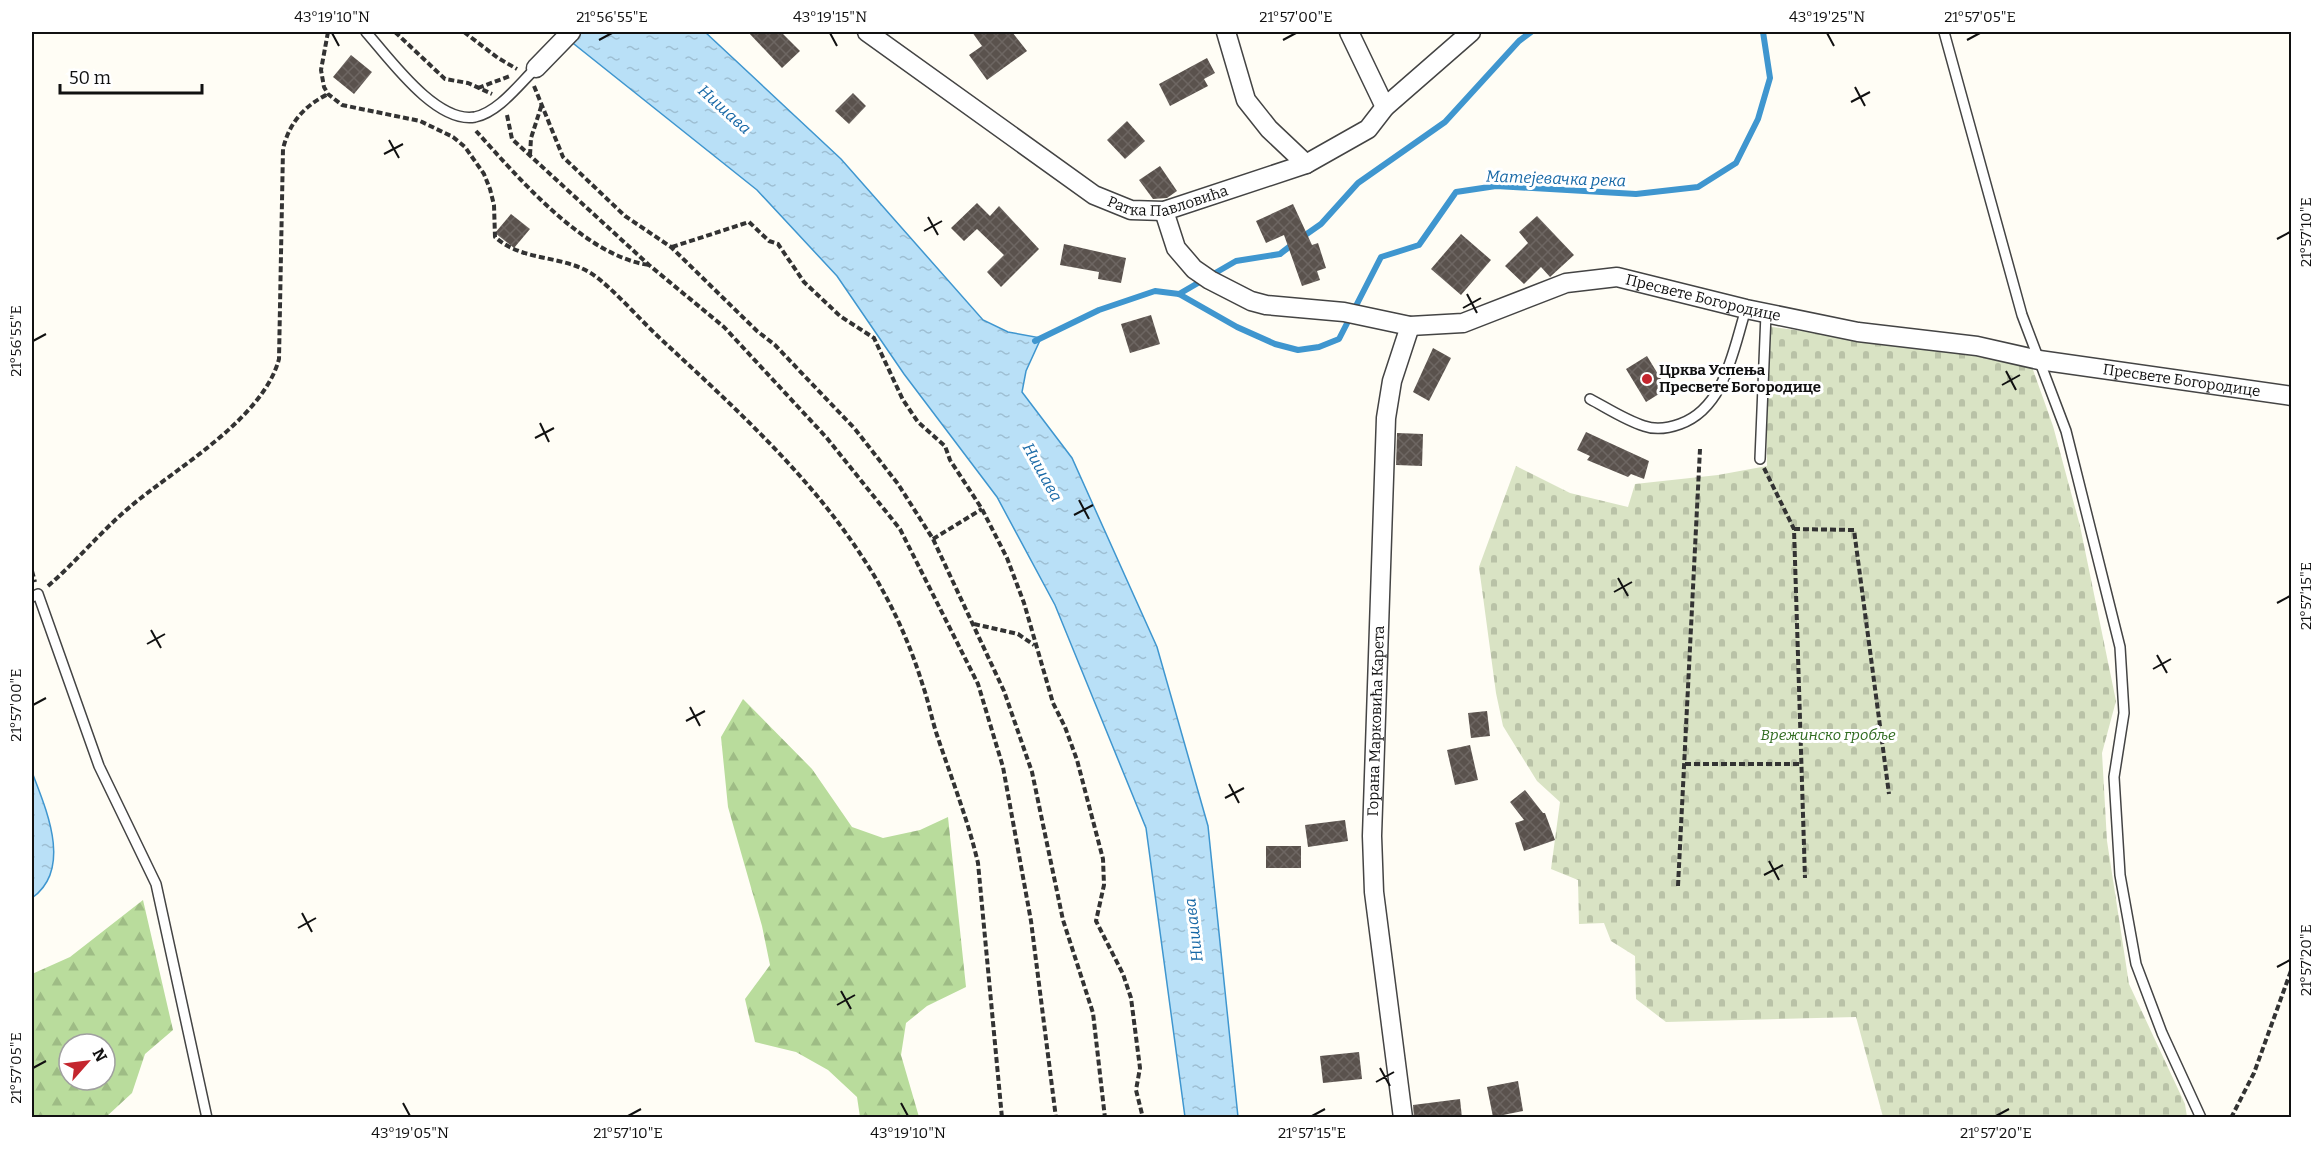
<svg xmlns="http://www.w3.org/2000/svg" width="2323" height="1149" font-family="Bitter,serif">
<style>
.forest{fill:url(#forest-firs);fill-rule:evenodd}
.cemetery{fill:url(#cemetery-stones)}
.water{fill:url(#water-ripples);stroke:#3f96cf;stroke-width:1.5}
.lines{fill:none;stroke-linecap:round;stroke-linejoin:round}
.stream{stroke:#3f96cf;stroke-width:6}
.building{fill:url(#building-cross-hatch)}
.lane-casing{stroke:#444;stroke-width:12}
.street-casing{stroke:#444;stroke-width:21}
.path{stroke:#333;stroke-width:4;stroke-dasharray:6 3;stroke-linecap:butt}
.lane{stroke:#fff;stroke-width:9}
.street{stroke:#fff;stroke-width:18}
.ticks{fill:none;stroke:#111;stroke-width:2}
.poi-dot{fill:#c4262e;stroke:#fff;stroke-width:2}
.labels{text-anchor:middle;stroke-width:6;stroke-linejoin:round;paint-order:stroke}
.street-label{font-size:15px;fill:#111;stroke:#fff}
.poi-label{font-size:15px;font-weight:bold;fill:#111;stroke:#fff;text-anchor:start}
.park-label{font-size:15px;font-style:italic;fill:#2f6b1f;stroke:#fff}
.water-label{font-size:16px;font-style:italic;fill:#1768a6;stroke:#fff}
.neatline{fill:none;stroke:#111;stroke-width:2}
.ticks-label{font-size:15px;text-anchor:middle;fill:#111}
</style>
<defs>
<pattern id="forest-firs" width="22" height="20" patternUnits="userSpaceOnUse" patternTransform="scale(1.5)"><rect width="22" height="20" fill="#b9dc9c"/><path d="M5 1l3.5 6h-7zM16 11l3.5 6h-7z" fill="#9ebc85"/></pattern>
<pattern id="cemetery-stones" width="16" height="16" patternUnits="userSpaceOnUse" patternTransform="scale(1.5)"><rect width="16" height="16" fill="#d9e3c4"/><path d="M2 7V4a2 2 0 0 1 4 0v3zM10 15v-3a2 2 0 0 1 4 0v3z" fill="#b9c2a7"/></pattern>
<pattern id="water-ripples" width="26" height="14" patternUnits="userSpaceOnUse" patternTransform="scale(1.5)"><rect width="26" height="14" fill="#b9e0f7"/><path d="M2 4q2-2 4 0t4 0M15 11q2-2 4 0t4 0" fill="none" stroke="#9ebfd3"/></pattern>
<pattern id="building-cross-hatch" width="8" height="8" patternUnits="userSpaceOnUse" patternTransform="scale(1.5)"><rect width="8" height="8" fill="#5a524d"/><path d="M0 0l8 8M0 8l8-8" fill="none" stroke="#6d6662"/></pattern>
</defs>
<rect width="100%" height="100%" fill="#fffdf5"/>
<!-- forest -->
<g class="forest">
<path d="M743 699 812 769 852 827 883 838 920 830 948 817 966 987 927 1006 906 1023 901 1055 919 1117H860L857 1097 828 1070 796 1052 755 1042 745 999 770 965 762 926 728 807 721 737Z"/>
<path d="M143 900 173 1030 145 1054 132 1093 106 1117H32V974L70 957ZM69 1044H105V1080H69Z"/>
</g>
<!-- cemetery -->
<path class="cemetery" d="M1765 326 1940 349 2032 367 2053 426 2080 526 2116 701 2102 753 2107 841 2129 984 2185 1104 2187 1117H1883L1856 1017 1666 1022 1636 999 1635 956 1611 941 1604 923 1579 924 1578 880 1551 869 1560 802 1537 781 1503 726 1496 693 1479 567 1516 466 1570 493 1628 507 1635 484 1718 475 1767 466Z"/>
<!-- water -->
<g class="water">
<path d="M559 32H705L841 159 983 320 1008 332 1041 338 1026 371 1022 392 1072 458 1157 647 1208 826 1238 1117H1185L1146 828 1055 605 997 497 904 374 837 276 757 190Z"/>
<path d="M32 772C46 809 73 869 32 898Z"/>
</g>
<g class="lines">
<!-- stream -->
<g class="stream">
<path d="M1301 238 1321 224 1358 183 1445 122 1519 41 1531 32"/>
<path d="M1179 294 1236 261 1280 254 1293 244"/>
<path d="M1035 341 1099 310 1155 291 1179 294 1237 327 1275 344 1298 350 1319 347 1339 339 1381 257 1419 245 1456 192 1496 186 1636 194 1698 187 1736 163 1758 119 1770 78 1763 32"/>
</g>
</g>
<!-- building -->
<g class="building">
<path d="M748 32H781L800 51 782 68Z"/>
<path d="M972 32H1012L1027 51 987 80 969 55 982 46Z"/>
<path d="M351 55 372 72 354 94 333 77Z"/>
<path d="M1207 58 1215 73 1204 79 1208 86 1170 106 1159 84Z"/>
<path d="M853 93 866 106 849 124 835 111Z"/>
<path d="M1127 121 1145 141 1125 159 1107 140Z"/>
<path d="M1160 166 1177 191 1167 198 1153 199 1139 180Z"/>
<path d="M977 203 990 216 999 206 1039 249 1001 287 987 272 1004 255 977 229 964 241 951 228Z"/>
<path d="M1293 204 1312 245 1318 243 1326 268 1317 271 1320 280 1302 286 1284 235 1266 243 1256 221Z"/>
<path d="M511 214 530 229 514 248 495 233Z"/>
<path d="M1537 216 1574 255 1550 277 1541 267 1524 284 1505 266 1528 243 1519 232Z"/>
<path d="M1461 234 1491 260 1461 295 1431 269Z"/>
<path d="M1064 244 1126 258 1121 283 1098 279 1099 272 1060 265Z"/>
<path d="M1151 315 1160 344 1130 353 1121 324Z"/>
<path d="M1433 348 1451 358 1429 401 1413 392Z"/>
<path d="M1647 356 1667 389 1646 402 1626 369Z"/>
<path d="M1586 432 1649 461 1644 479 1631 474 1628 477 1587 460 1590 456 1577 450Z"/>
<path d="M1397 433 1423 434 1422 466 1396 465Z"/>
<path d="M1487 711 1490 736 1471 738 1468 713Z"/>
<path d="M1470 745 1478 780 1455 785 1447 750Z"/>
<path d="M1525 790 1543 813H1545L1555 840 1524 851 1515 823 1524 820 1510 802Z"/>
<path d="M1345 820 1348 841 1308 847 1305 825Z"/>
<rect x="1266" y="846" width="35" height="22"/>
<path d="M1359 1052 1362 1079 1323 1083 1320 1056Z"/>
<path d="M1518 1081 1523 1111 1493 1117 1487 1087Z"/>
<path d="M1460 1099 1462 1118H1414L1413 1105Z"/>
</g>
<g class="lines">
<defs>
<g id="lane">
<path d="M366 32C389 58 436 124 475 117 499 112 520 83 536 68"/>
<path d="M1944 32 2022 315 2066 431 2120 647 2124 713 2114 777 2120 875 2136 964 2162 1033 2201 1118"/>
<path d="M1590 399C1607 408 1625 420 1644 426 1655 430 1669 428 1680 424 1725 408 1733 350 1746 309"/>
<path d="M1760 459 1766 314"/>
<path d="M32 597 38 594 99 766 156 884 207 1118"/>
</g>
<g id="street">
<path id="s1" d="M867 32 1094 195 1131 210 1164 211 1306 164 1368 129 1385 107 1471 32"/>
<path d="M1226 32 1246 100 1269 129 1306 164"/>
<path d="M1349 32 1385 107"/>
<path d="M536 68 571 32"/>
<path id="s2" d="M1164 211 1176 248 1194 269 1210 280 1251 301 1266 305 1344 312 1410 326 1463 323 1566 283 1617 277 1746 309 1858 332 1977 346 2039 360 2292 396"/>
<path id="s3" d="M1403 1118 1374 892 1372 836 1386 418 1392 381 1410 326"/>
</g>
</defs>
<!-- lane casing -->
<use href="#lane" class="lane-casing"/>
<!-- street casing -->
<use href="#street" class="street-casing"/>
<!-- path -->
<g class="path">
<path d="M328 32 321 70 324 87 328 94 342 105 420 121 453 137 465 147 484 174 490 189 494 205 495 237C525 264 568 253 599 279 622 298 642 322 664 342 734 407 808 474 861 555 888 595 909 640 923 686 929 703 932 721 938 738 952 780 968 820 978 863L1002 1118"/>
<path d="M395 32 445 79 468 83 492 94"/>
<path d="M464 32 498 58 517 69"/>
<path d="M534 86 563 157 625 216 671 247 757 331 775 345 855 429 898 484 933 539 1004 691 1032 772 1063 920 1093 1013 1105 1118"/>
<path d="M478 88 510 76"/>
<path d="M507 115 512 139 649 265 724 327 826 437 900 529 978 684 1003 767 1031 921 1056 1118"/>
<path d="M476 131C518 177 584 256 649 265"/>
<path d="M530 155 531 138 542 104"/>
<path d="M672 247 749 222 769 241 778 244 804 282 840 316 874 338 903 400 918 422 945 446 950 460 982 509 1007 558 1024 603 1053 703 1065 727 1077 760 1103 859 1104 885 1096 921 1123 974 1131 998 1140 1068 1136 1090 1143 1118"/>
<path d="M1764 468 1794 529 1805 878"/>
<path d="M1794 529 1854 530 1889 794"/>
<path d="M933 539 982 509"/>
<path d="M32 571 35 582"/>
<path d="M48 586C77 561 101 531 131 506 176 468 263 419 279 359L283 149C289 123 304 106 328 94"/>
<path d="M974 624 1018 634 1034 645"/>
<path d="M1685 764H1800"/>
<path d="M1678 886 1700 449"/>
<path d="M2231 1118 2254 1073 2292 968"/>
</g>
<!-- lane -->
<use href="#lane" class="lane"/>
<!-- street -->
<use href="#street" class="street"/>
</g>
<!-- ticks -->
<path class="ticks" d="M332 33 339 46M830 33 837 46M1827 33 1834 46M599 40 612 33M1283 40 1296 33M1967 40 1980 33M1855 87 1865 106M1851 102 1870 92M389 140 399 158M384 154 403 144M928 217 938 235M924 231 942 221M2277 239 2290 232M1467 294 1477 313M1463 308 1481 298M33 341 46 334M2006 371 2016 390M2002 385 2020 375M540 423 549 442M535 438 554 428M1079 500 1089 519M1074 515 1093 505M1618 578 1628 596M1614 592 1632 582M2277 603 2290 596M151 630 161 648M147 644 165 634M2157 655 2167 673M2153 669 2171 659M33 705 46 698M690 707 700 726M686 721 705 711M1229 784 1239 803M1225 798 1244 788M1769 861 1779 880M1764 875 1783 865M302 913 312 932M298 928 316 918M2277 967 2290 960M841 991 851 1009M837 1005 855 995M33 1068 46 1061M1380 1068 1390 1086M1376 1082 1394 1072M403 1103 410 1116M901 1103 908 1116M628 1116 641 1109M1312 1116 1325 1109M1996 1116 2009 1109"/>
<!-- markers -->
<circle class="poi-dot" cx="1647" cy="379" r="6"/>
<g class="labels">
<!-- street labels -->
<g class="street-label">
<text dy="5" stroke="none"><textPath href="#s1" startOffset="357">Ратка Павловића</textPath></text>
<text dy="5" stroke="none"><textPath href="#s2" startOffset="597">Пресвете Богородице</textPath></text>
<text dy="5" stroke="none"><textPath href="#s2" startOffset="1083">Пресвете Богородице</textPath></text>
<text dy="5" stroke="none"><textPath href="#s3" startOffset="399">Горана Марковића Карета</textPath></text>
</g>
<!-- poi labels -->
<g class="poi-label">
<text x="1659" y="375">Црква Успења<tspan x="1659" dy="17">Пресвете Богородице</tspan></text>
</g>
<!-- park labels -->
<g class="park-label">
<text x="1828" y="740">Врежинско гробље</text>
</g>
<!-- water labels -->
<g class="water-label">
<text transform="translate(725 109) rotate(42)" y="6">Нишава</text>
<text transform="translate(1556 178) rotate(2)" y="6">Матејевачка река</text>
<text transform="translate(1043 472) rotate(61)" y="6">Нишава</text>
<text transform="translate(1193 930) rotate(-97)" y="6">Нишава</text>
</g>
</g>
<!-- border -->
<rect width="2323" height="1149" fill="none" stroke="#ffffff" stroke-width="66"/>
<!-- north arrow -->
<g transform="translate(87 1062) rotate(62)"><circle r="28" fill="#ffffff" stroke="#a0a0a0" stroke-width="1.5"/>
<path d="M0-4.5L10 22L0 15L-10 22Z" fill="#c4262e"/>
<text y="-9" font-size="16" font-weight="bold" text-anchor="middle" fill="#111111">N</text>
</g>
<!-- scale -->
<path d="M60 84v9h142v-9" fill="none" stroke="#111111" stroke-width="3"/>
<text x="69" y="84" font-size="18" fill="#111111" stroke="#ffffff" stroke-width="4.5" paint-order="stroke">50 m</text>
<rect x="33" y="33" width="2257" height="1083" class="neatline"/>
<g class="ticks-label">
<text x="332" y="22">43°19'10"N</text>
<text x="612" y="22">21°56'55"E</text>
<text x="830" y="22">43°19'15"N</text>
<text x="1296" y="22">21°57'00"E</text>
<text x="1827" y="22">43°19'25"N</text>
<text x="1980" y="22">21°57'05"E</text>
<text transform="translate(2306 232) rotate(-90)" y="5">21°57'10"E</text>
<text transform="translate(16 341) rotate(-90)" y="5">21°56'55"E</text>
<text transform="translate(2306 596) rotate(-90)" y="5">21°57'15"E</text>
<text transform="translate(16 705) rotate(-90)" y="5">21°57'00"E</text>
<text transform="translate(2306 960) rotate(-90)" y="5">21°57'20"E</text>
<text transform="translate(16 1068) rotate(-90)" y="5">21°57'05"E</text>
<text x="410" y="1138">43°19'05"N</text>
<text x="628" y="1138">21°57'10"E</text>
<text x="908" y="1138">43°19'10"N</text>
<text x="1312" y="1138">21°57'15"E</text>
<text x="1996" y="1138">21°57'20"E</text>
</g>
</svg>
